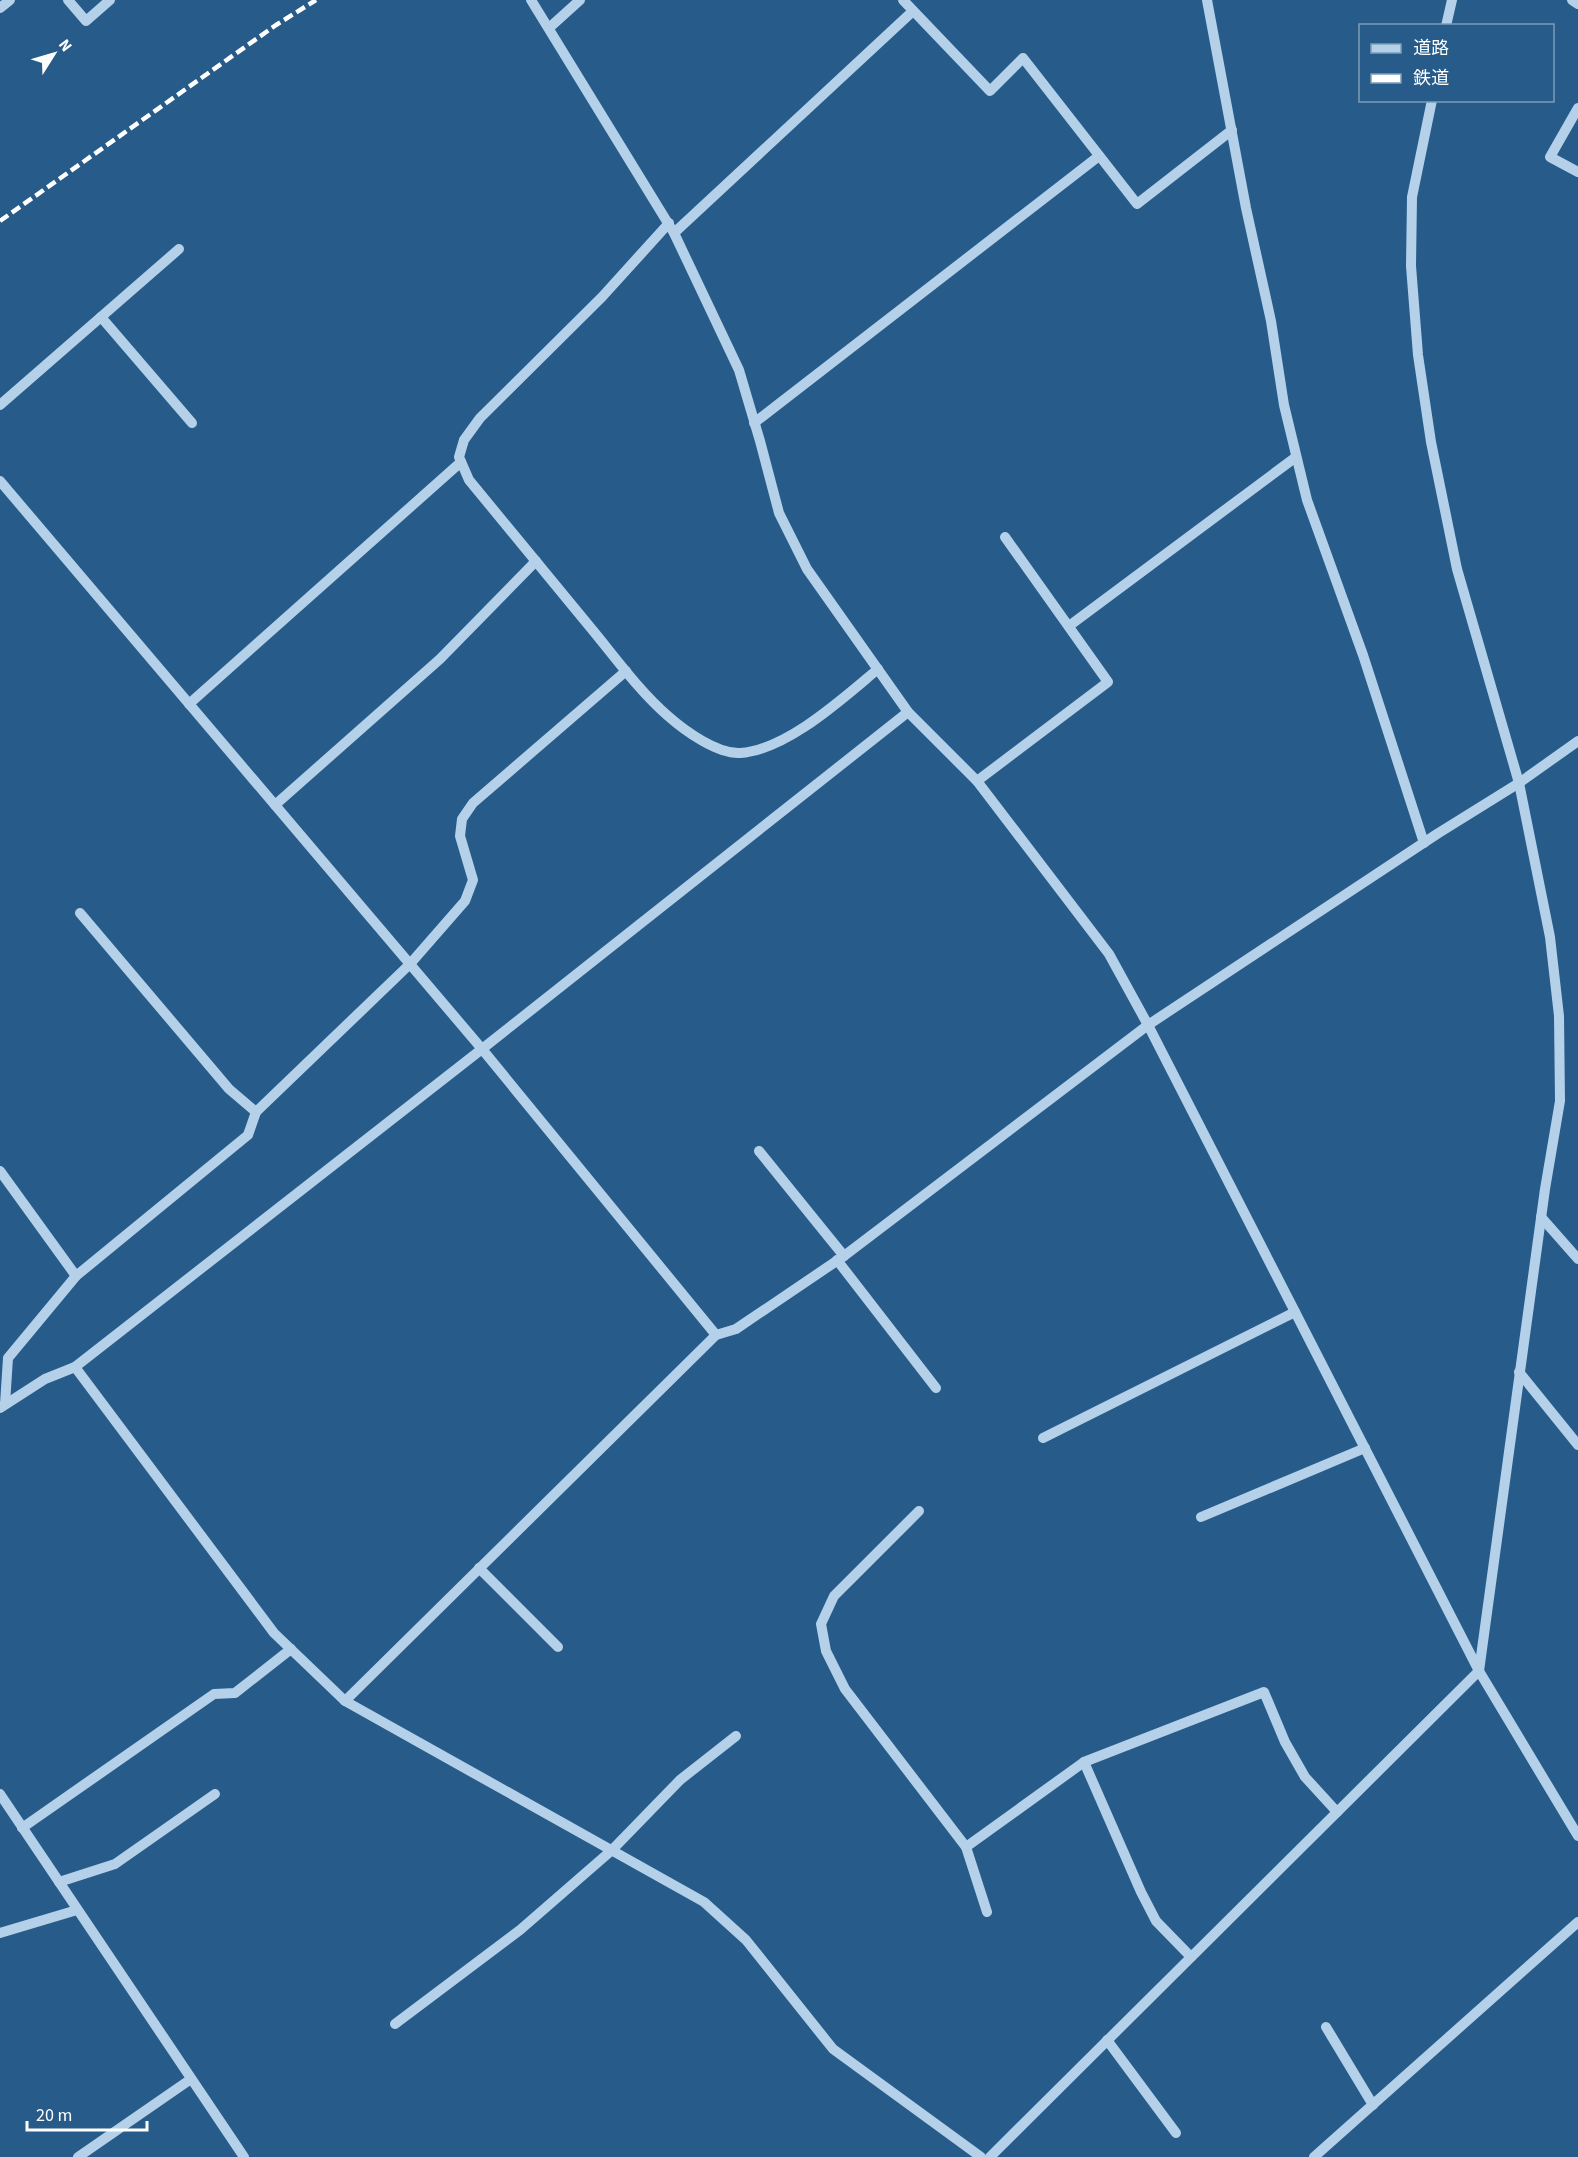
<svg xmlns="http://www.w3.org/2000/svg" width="1578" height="2157" font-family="'Source Sans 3','Noto Sans JP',sans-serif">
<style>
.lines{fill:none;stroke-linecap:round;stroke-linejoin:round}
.minor{stroke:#b4d1e9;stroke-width:10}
.rail{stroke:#fff;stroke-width:4.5;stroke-dasharray:10 4.5;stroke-linecap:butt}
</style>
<rect width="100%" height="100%" fill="#275b89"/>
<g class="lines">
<!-- minor -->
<g class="minor">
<path d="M68 0 86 21 110 0"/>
<path d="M531 0 674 233 739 370 760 441 779 513 807 569 908 712 977 781 1109 954 1148 1025 1479 1671 1578 1836"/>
<path d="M903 0 990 91 1023 58 1137 204 1232 130"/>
<path d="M1207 0 1246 208 1271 321 1284 405 1307 500 1363 655 1424 843"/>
<path d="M1572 0 1578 4"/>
<path d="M0 8 10 0"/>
<path d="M1446 26 1452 0"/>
<path d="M549 28 580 0"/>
<path d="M1578 108 1550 157 1578 172"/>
<path d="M669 223 602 297 480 418 464 440 459 457 469 480C509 529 550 578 590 627 615 657 639 691 668 716 685 731 717 754 740 753 787 750 843 698 878 669"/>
<path d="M674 233 913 11"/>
<path d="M101 317 192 423"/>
<path d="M0 405 179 249"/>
<path d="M754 423 1099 156"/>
<path d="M0 481 482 1049 716 1335"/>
<path d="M1069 626 1296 457"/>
<path d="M189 704 461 462"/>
<path d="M977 781 1108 682 1005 537"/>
<path d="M275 805 440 659 536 561"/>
<path d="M80 913 229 1089 256 1112"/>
<path d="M759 1151 844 1256"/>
<path d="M0 1171 76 1276 248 1135 256 1112 410 964 465 901 473 880 460 836 462 819 473 803 626 671"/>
<path d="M1541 1217 1578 1259"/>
<path d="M837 1260 936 1388"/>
<path d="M75 1367 274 1633 345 1701 704 1902 746 1940 833 2049 981 2157"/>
<path d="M1519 1372 1578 1445"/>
<path d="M5 1404 8 1358 76 1276"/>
<path d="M0 1408 45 1379 75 1367 482 1049 908 712"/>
<path d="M1043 1438 1295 1312"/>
<path d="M919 1511 834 1596 821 1624 826 1651 845 1689 966 1847 987 1912"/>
<path d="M1201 1517 1365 1448"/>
<path d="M479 1568 558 1647"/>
<path d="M345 1701 716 1335 736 1329 844 1256 1148 1025 1437 834 1519 783 1578 741"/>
<path d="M1084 1762 1141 1892 1156 1921 1191 1957"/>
<path d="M0 1794 244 2157"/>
<path d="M22 1828 214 1694 235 1693 291 1649"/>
<path d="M966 1847 1084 1762 1264 1692 1285 1742 1305 1777 1337 1812"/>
<path d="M59 1882 115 1864 215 1794"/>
<path d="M0 1933 77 1910"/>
<path d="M395 2024 520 1930 612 1850 680 1780 736 1736"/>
<path d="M1326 2027 1373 2105"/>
<path d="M1107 2040 1176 2133"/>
<path d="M78 2157 191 2079"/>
<path d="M990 2157 1479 1671 1545 1189 1560 1101 1559 1016 1550 937 1519 783 1457 569 1431 442 1418 355 1411 266 1412 197 1432 100"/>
<path d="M1314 2157 1578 1922"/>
</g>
<!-- rail -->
<path class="rail" d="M0 221 276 25 316 0"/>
</g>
<!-- legend -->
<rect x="1359" y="24" width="195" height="78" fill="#275b89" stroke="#7d9db8" stroke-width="1.5"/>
<rect x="1371" y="44" width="30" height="9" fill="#b4d1e9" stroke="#7d9db8" stroke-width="1.5"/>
<text x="1413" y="54" font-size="18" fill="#ffffff">道路</text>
<rect x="1371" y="74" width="30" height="9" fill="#ffffff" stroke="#7d9db8" stroke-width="1.5"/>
<text x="1413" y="84" font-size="18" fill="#ffffff">鉄道</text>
<!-- north arrow -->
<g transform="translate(54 54) rotate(53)" stroke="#275b89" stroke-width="4.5" paint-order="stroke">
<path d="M0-4.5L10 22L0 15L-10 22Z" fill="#ffffff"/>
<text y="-9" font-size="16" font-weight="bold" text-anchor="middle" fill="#ffffff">N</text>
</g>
<!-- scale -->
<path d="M27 2121v9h120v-9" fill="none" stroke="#ffffff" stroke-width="3"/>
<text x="36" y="2121" font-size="18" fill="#ffffff" stroke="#275b89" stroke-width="4.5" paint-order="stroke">20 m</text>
</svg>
